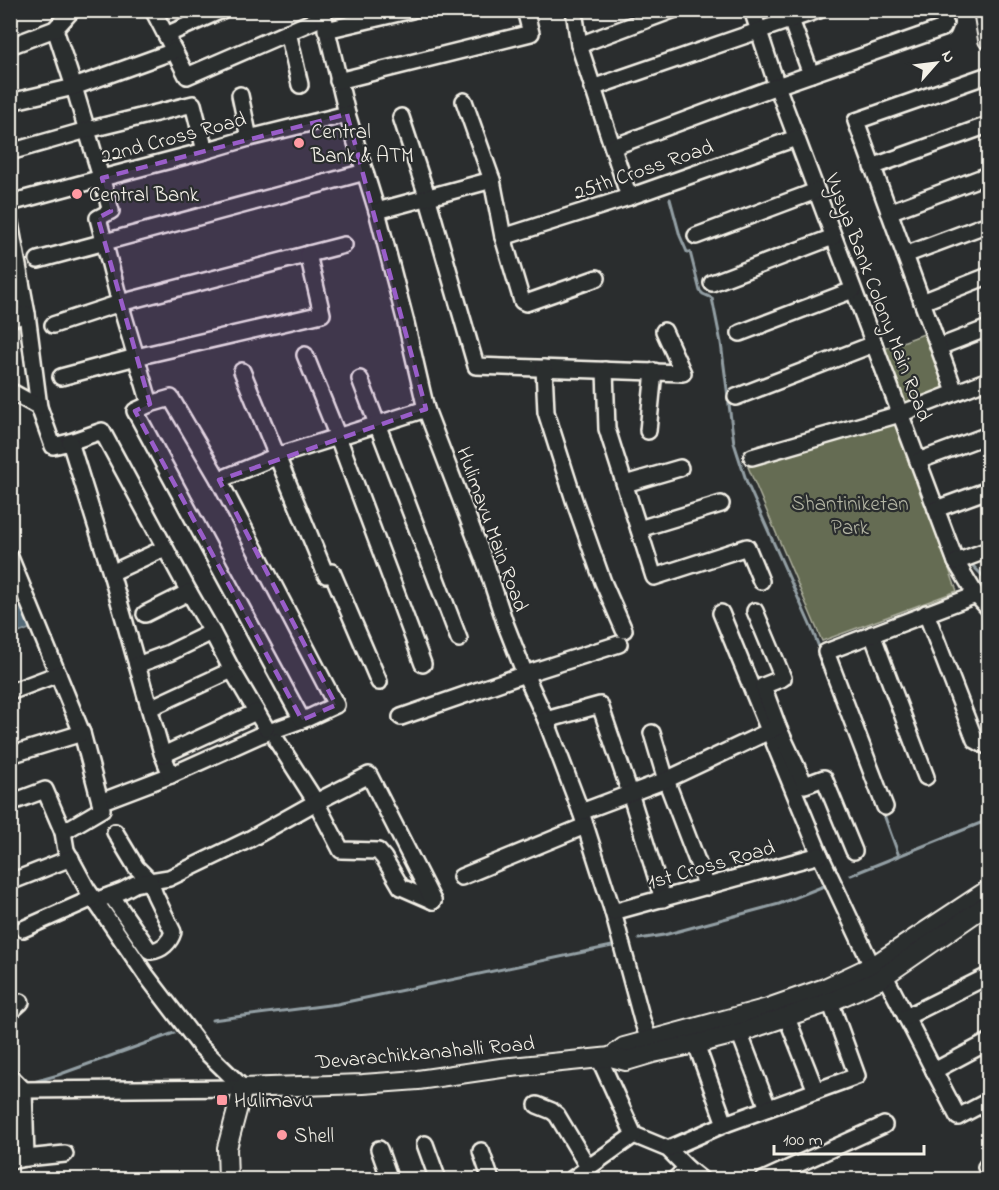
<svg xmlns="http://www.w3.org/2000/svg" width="999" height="1190" font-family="'Indie Flower',sans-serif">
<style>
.green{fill:#656c52;stroke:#acae9d;stroke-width:1.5}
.water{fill:#536977;stroke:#939fa4;stroke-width:1.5}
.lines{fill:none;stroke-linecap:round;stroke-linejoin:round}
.stream{stroke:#939fa4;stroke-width:3}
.minor-casing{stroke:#f4f1e8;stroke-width:20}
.major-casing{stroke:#f4f1e8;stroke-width:22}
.minor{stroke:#2a2d2e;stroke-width:15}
.major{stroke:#2a2d2e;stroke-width:18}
.marked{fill:#995dc9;fill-opacity:0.2;stroke:#995dc9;stroke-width:4.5;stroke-dasharray:12 8;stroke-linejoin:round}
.poi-dot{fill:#ff9aa2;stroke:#2a2d2e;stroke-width:2}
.labels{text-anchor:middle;stroke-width:4.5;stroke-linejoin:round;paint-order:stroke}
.poi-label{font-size:21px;fill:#f4f1e8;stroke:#2a2d2e;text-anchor:start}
.street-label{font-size:21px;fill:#f4f1e8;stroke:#2a2d2e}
.park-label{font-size:21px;fill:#b4b5a4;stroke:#2a2d2e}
</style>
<rect width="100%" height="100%" fill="#2a2d2e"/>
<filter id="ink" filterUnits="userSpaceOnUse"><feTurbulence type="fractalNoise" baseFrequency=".0167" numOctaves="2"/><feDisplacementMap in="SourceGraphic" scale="12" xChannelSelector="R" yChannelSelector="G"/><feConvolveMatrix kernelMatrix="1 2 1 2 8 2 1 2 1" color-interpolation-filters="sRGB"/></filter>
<g filter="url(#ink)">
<!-- green -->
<g class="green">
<path d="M929 332 951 390 906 407 884 349Z"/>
<path d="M895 421 957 591 822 641 748 467Z"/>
</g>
<!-- water -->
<path class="water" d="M18 589 34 627 11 636V592Z"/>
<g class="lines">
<!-- stream -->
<g class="stream">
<path d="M670 199 680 236 687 252H690L700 291 703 294 712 298 721 343 734 443 747 483 811 627 821 652"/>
<path d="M970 563 985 578 988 588"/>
<path d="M883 812 899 856"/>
<path d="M851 875 988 820"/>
<path d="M639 939 664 935 779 904 824 886"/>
<path d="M212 1020 337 1004 612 946"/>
<path d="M30 1083 58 1075 174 1033"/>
</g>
<defs>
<g id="minor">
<path d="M153 10 187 76 323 17"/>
<path d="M322 10 347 114 377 211 406 323 426 409 486 565 505 623 525 674 546 720 581 812 613 912 642 1020 652 1049"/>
<path d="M574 10 579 45 629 197"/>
<path d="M752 10 777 86 956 562 976 595 988 608"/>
<path d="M791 20 811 74"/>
<path d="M55 29 74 87 111 211 98 218 120 303 150 404 171 398 219 480 336 705 308 718 260 735 171 775 100 802"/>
<path d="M326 30 412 10"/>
<path d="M288 32 300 85"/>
<path d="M166 35 222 10"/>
<path d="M579 45 673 10"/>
<path d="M10 46 55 29 72 10"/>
<path d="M338 81 531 33 525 10"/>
<path d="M592 88 819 10"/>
<path d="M240 95 249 138"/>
<path d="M464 101 492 180 503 237 522 301 526 303 597 278"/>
<path d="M10 102 74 87 174 51"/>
<path d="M401 117 427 196 476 366 683 373 664 331"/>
<path d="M613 147 777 86 943 28 945 23 942 10"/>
<path d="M10 152 87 130 193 104 205 151"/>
<path d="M872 167 988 125"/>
<path d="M10 203 102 178 205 151 249 138 347 114"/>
<path d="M377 211 492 180"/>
<path d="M889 212 988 175"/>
<path d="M10 223 27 314 39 407 53 446 70 442 102 431 189 592 212 632 232 670 266 728"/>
<path d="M696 236 816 191"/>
<path d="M503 237 629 197 796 138"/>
<path d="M905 255 988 224"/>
<path d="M38 260 365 172"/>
<path d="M712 283 833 237"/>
<path d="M922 302 988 276"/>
<path d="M10 319 27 314"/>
<path d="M53 325 120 303 344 245"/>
<path d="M740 333 853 290"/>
<path d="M939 347 988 328"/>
<path d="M305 355 338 437 423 664"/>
<path d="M544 368 546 412 574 500 603 582 624 630"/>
<path d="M605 370 607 429 654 577 747 547 761 581"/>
<path d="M242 371 326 575 332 572 379 682"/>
<path d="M61 377 136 357 322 314 308 254"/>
<path d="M360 379 459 639"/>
<path d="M10 391 39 407"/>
<path d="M955 392 856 121 988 75"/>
<path d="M736 397 874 344"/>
<path d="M150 404 135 411 302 720"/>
<path d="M648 431 654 371"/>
<path d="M70 442 111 573 162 753 171 775"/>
<path d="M752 457 900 414 988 380"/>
<path d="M918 461 988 435"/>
<path d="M219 480 277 456 426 409"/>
<path d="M625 484 680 468"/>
<path d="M936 509 988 490"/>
<path d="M639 529 721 504"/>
<path d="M10 557 82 733 102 809 63 832 66 850 87 889 146 975 200 1046 243 1088"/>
<path d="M956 562 988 550"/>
<path d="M111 573 165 548"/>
<path d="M721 613 820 855 872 966"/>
<path d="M926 613 975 740 984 745 988 742"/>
<path d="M145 614 189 592"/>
<path d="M872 634 926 777"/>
<path d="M137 665 169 653 212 632"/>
<path d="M10 692 58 674"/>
<path d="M150 708 232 670"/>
<path d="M401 717 525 674 619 644"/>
<path d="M546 720 600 705 630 793 663 899"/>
<path d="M778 727 805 785 824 778 854 851"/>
<path d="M652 733 666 780 707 887"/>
<path d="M277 741 316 802 341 850 378 851 384 858 401 887 433 901"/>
<path d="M10 755 82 733"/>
<path d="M163 755 256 712"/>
<path d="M10 803 45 790 63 832"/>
<path d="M885 807 826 652 976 595"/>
<path d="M581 812 666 780 778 727 763 686 783 678 755 611"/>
<path d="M115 832 136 867 150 881 169 878 250 839 316 802 369 775 433 901"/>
<path d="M461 877 585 826"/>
<path d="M10 882 71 858"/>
<path d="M95 901 122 891 135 884 150 881 155 895 173 932C170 942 162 950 151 951L149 950 111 895"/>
<path d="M613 912 820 855"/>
<path d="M23 929 93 898"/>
<path d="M885 976 958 1117 988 1101"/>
<path d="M10 1012 21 1002"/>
<path d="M906 1017 988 976"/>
<path d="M787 1018 816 1091"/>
<path d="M736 1024 768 1108"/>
<path d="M696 1044 725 1124"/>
<path d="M599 1058 634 1135 668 1149 687 1168 702 1180"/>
<path d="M934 1071 988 1042"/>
<path d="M10 1076 24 1090 26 1158"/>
<path d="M24 1090 243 1088"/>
<path d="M537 1105 552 1111 557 1115 588 1167"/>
<path d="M425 1144 438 1180"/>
<path d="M379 1149 390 1180"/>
<path d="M668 1149 725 1124 857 1076 827 993"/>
<path d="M481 1151 491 1180"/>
<path d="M10 1161 26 1158 65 1154"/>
<path d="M986 1167 988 1166"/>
<path d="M571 1180 634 1135"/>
<path d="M674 1180 687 1168"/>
<path d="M763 1180 884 1125"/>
</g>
<g id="major">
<path d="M983 10 988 40"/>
<path d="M611 1057 624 1047 768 1008 825 988 876 964 988 890"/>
<path d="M228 1180 227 1148 243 1088 363 1084 418 1080 501 1068 611 1057 626 1061 653 1053 696 1044 739 1033 830 1002 877 981 988 904"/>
</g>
</defs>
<!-- minor casing -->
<use href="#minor" class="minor-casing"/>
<!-- major casing -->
<use href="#major" class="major-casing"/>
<!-- minor -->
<use href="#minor" class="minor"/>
<!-- major -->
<use href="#major" class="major"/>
</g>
</g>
<!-- marked area -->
<path class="marked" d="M347 114 426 409 219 480 336 705 302 720 135 411 150 404 98 218 111 211 102 178Z"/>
<!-- markers -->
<g class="poi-dot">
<circle cx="299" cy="143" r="6"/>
<circle cx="77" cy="194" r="6"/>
<rect x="216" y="1094" width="12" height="12" rx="3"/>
<circle cx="282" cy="1135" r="6"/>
</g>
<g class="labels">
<!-- poi labels -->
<g class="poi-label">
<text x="311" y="138">Central<tspan x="311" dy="24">Bank &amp; ATM</tspan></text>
<text x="89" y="201">Central Bank</text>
<text x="234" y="1107">Hulimavu</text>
<text x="294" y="1142">Shell</text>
</g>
<!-- street labels -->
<g class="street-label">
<text transform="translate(173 137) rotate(-15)" y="7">22nd Cross Road</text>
<text transform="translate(643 169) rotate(-19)" y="7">25th Cross Road</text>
<text transform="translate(879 297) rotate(69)" y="7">Vysya Bank Colony Main Road</text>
<text transform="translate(493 529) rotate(70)" y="7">Hulimavu Main Road</text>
<text transform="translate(711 864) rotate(-16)" y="7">1st Cross Road</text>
<text transform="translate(425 1052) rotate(-5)" y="7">Devarachikkanahalli Road</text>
</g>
<!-- park labels -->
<g class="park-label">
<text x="850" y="510">Shantiniketan<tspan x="850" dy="24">Park</tspan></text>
</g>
</g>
<!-- margin -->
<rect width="999" height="1190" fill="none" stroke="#2a2d2e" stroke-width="36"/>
<rect x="18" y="18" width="963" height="1154" fill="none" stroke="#f4f1e8" stroke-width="2" filter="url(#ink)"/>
<!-- north arrow -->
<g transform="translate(936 63) rotate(62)" stroke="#2a2d2e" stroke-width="4.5" paint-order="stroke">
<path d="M0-4.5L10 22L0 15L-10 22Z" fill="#f4f1e8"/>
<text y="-9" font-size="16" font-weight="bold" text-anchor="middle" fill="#f4f1e8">N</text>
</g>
<!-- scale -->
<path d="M774 1145v9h150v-9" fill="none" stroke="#f4f1e8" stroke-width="3"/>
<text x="783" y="1145" font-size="18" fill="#f4f1e8" stroke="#2a2d2e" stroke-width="4.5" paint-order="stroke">100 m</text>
</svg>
